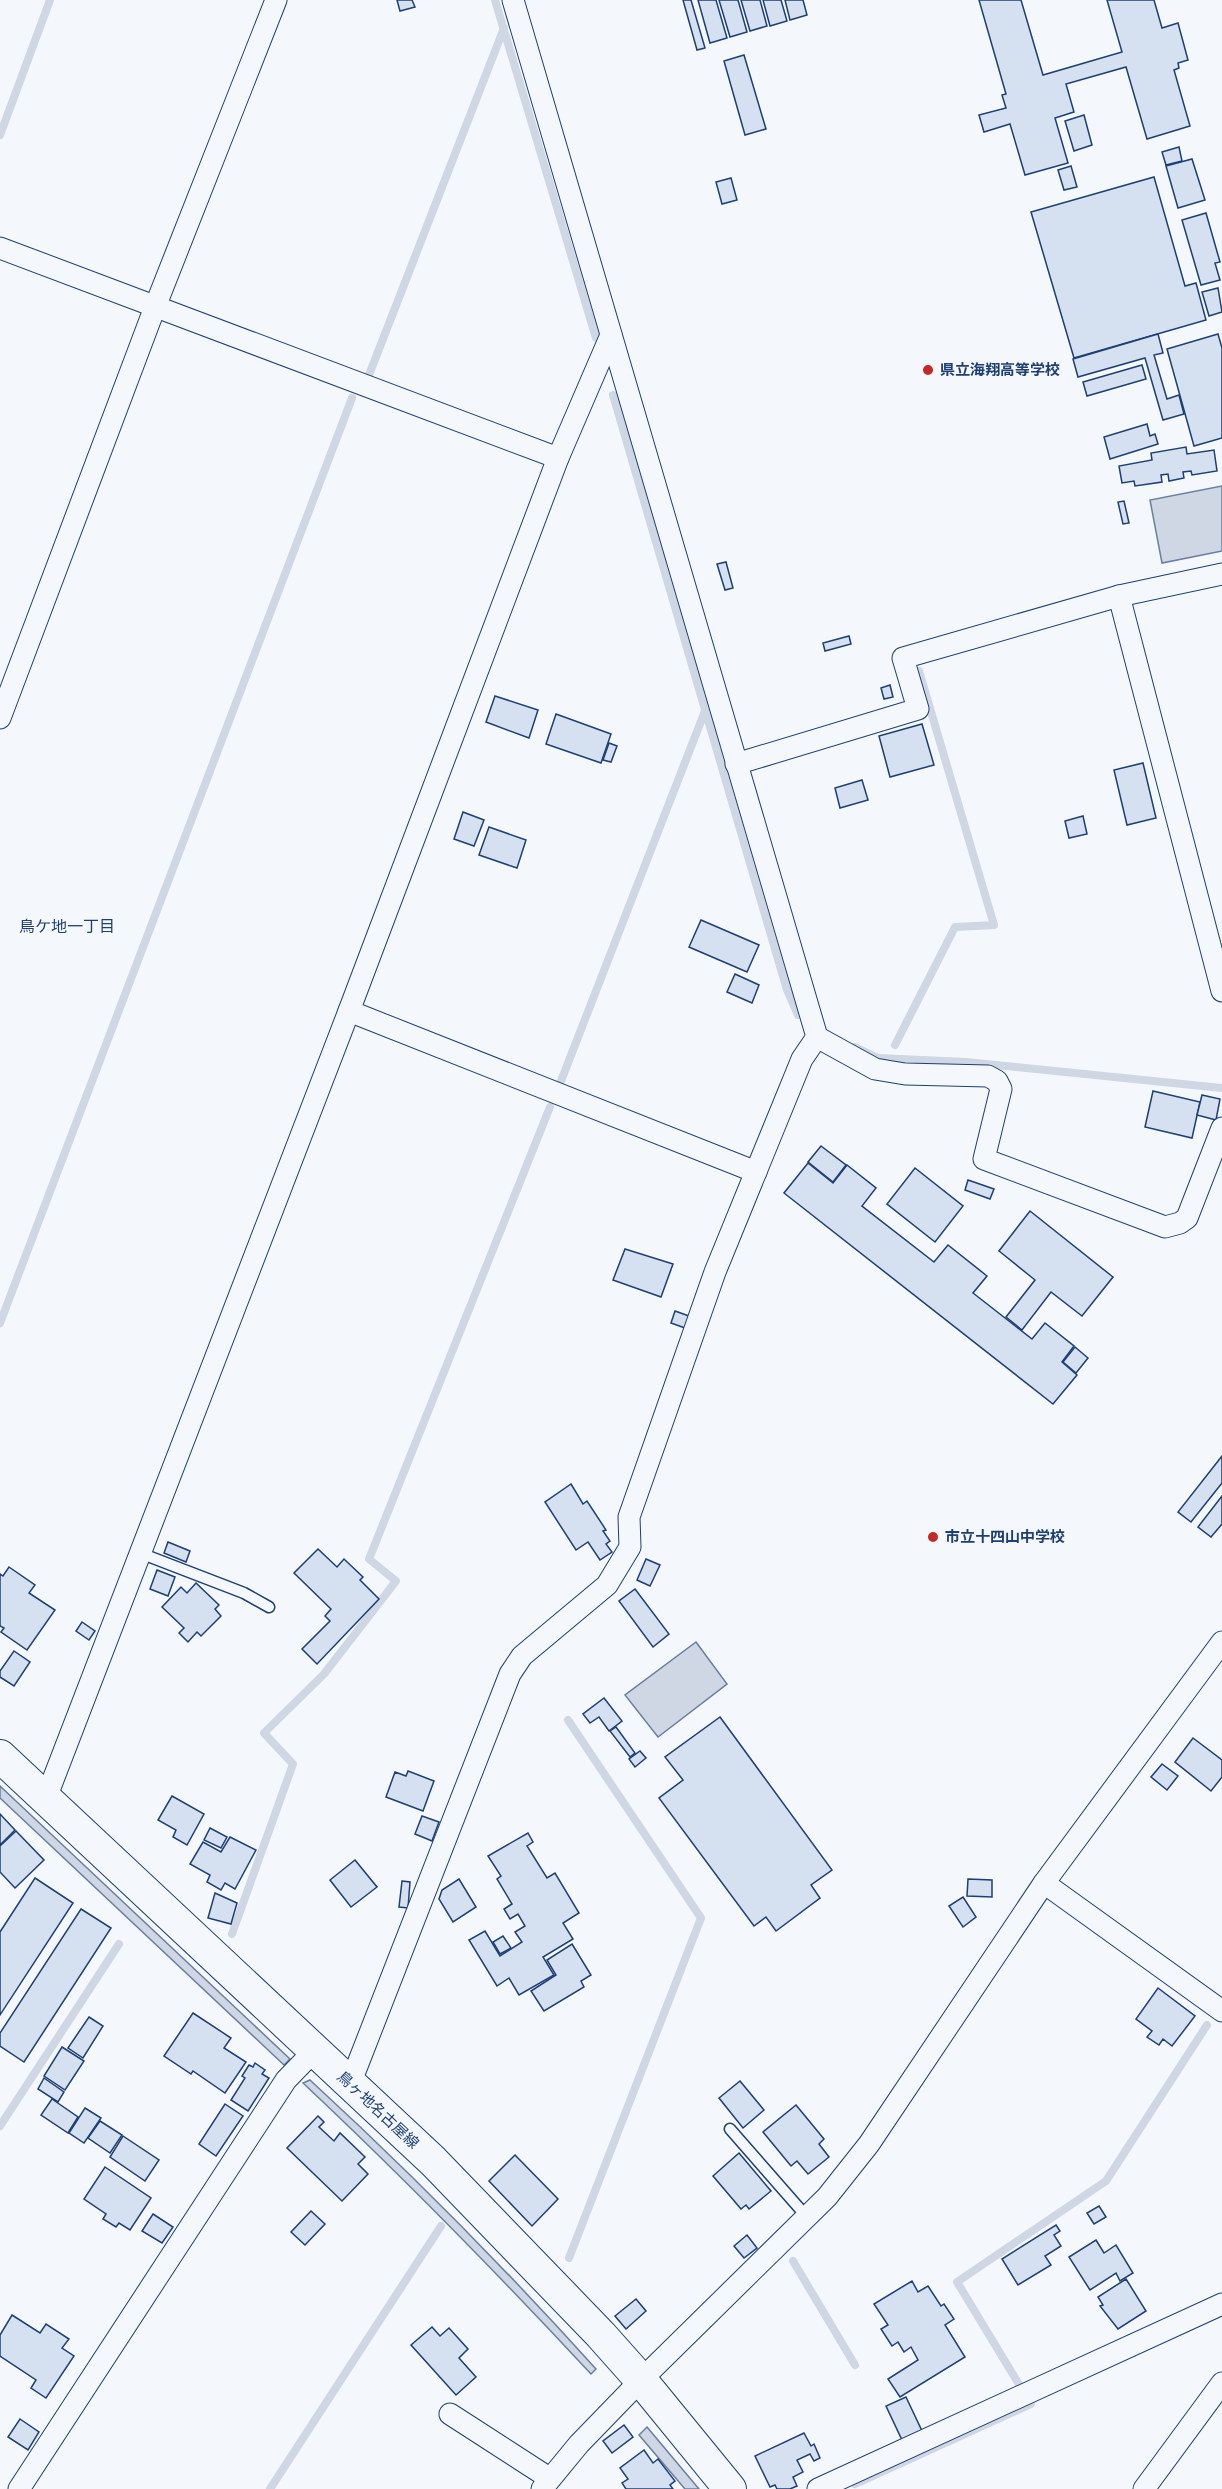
<svg xmlns="http://www.w3.org/2000/svg" width="1222" height="2489" font-family="Montserrat,'Noto Sans JP',sans-serif">
<style>
.water{fill:#cfd7e4;stroke:#687fa3;stroke-width:1.5}
.lines{fill:none;stroke-linecap:round;stroke-linejoin:round}
.stream{stroke:#cfd7e4;stroke-width:8}
.building{fill:#d5e0f0;stroke:#1d3f73;stroke-width:1.5}
.lane-casing{stroke:#1d3f73;stroke-width:13}
.street-casing{stroke:#1d3f73;stroke-width:23}
.secondary-casing{stroke:#1d3f73;stroke-width:34}
.lane{stroke:#f4f7fb;stroke-width:10}
.street{stroke:#f4f7fb;stroke-width:21}
.secondary{stroke:#f4f7fb;stroke-width:32}
.poi-dot{fill:#c62828;stroke:#f4f7fb;stroke-width:2}
.labels{text-anchor:middle;stroke-width:4.5;stroke-linejoin:round;paint-order:stroke}
.poi-label{font-size:15px;font-weight:bold;fill:#1d3f73;stroke:#f4f7fb;text-anchor:start}
.street-label{font-size:15px;fill:#1d3f73;stroke:#f4f7fb}
.neighbourhood-label{font-size:16px;fill:#1d3f73;stroke:#f4f7fb}
</style>
<rect width="100%" height="100%" fill="#f4f7fb"/>
<!-- water -->
<g class="water">
<path d="M1222 486V551L1162 563 1150 500Z"/>
<path d="M696 1642 727 1684 658 1737 625 1695Z"/>
<path d="M0 1786 290 2059 284 2065 0 1798Z"/>
<path d="M310 2080C410 2172 505 2268 596 2369L591 2374C498 2274 403 2177 303 2083Z"/>
<path d="M647 2427 699 2489H685L639 2435Z"/>
</g>
<g class="lines">
<!-- stream -->
<g class="stream">
<path d="M495 0 596 338"/>
<path d="M0 135 50 0"/>
<path d="M367 380 504 28"/>
<path d="M613 395 787 990 798 1015"/>
<path d="M895 1045 955 927 994 925 919 671"/>
<path d="M855 1047 878 1058 966 1062 1222 1088"/>
<path d="M561 1081 705 711"/>
<path d="M0 1323 352 398"/>
<path d="M568 1720 701 1918 569 2258"/>
<path d="M232 1934 293 1764 264 1733 324 1674 396 1581 369 1559 550 1107"/>
<path d="M0 2126 119 1944"/>
<path d="M793 2261 855 2365"/>
<path d="M1020 2386 957 2282 1106 2181 1207 2025"/>
<path d="M855 2484 1031 2404"/>
<path d="M270 2489 441 2226"/>
</g>
</g>
<!-- building -->
<g class="building">
<path d="M397 0H412L415 7 400 11Z"/>
<path d="M683 0H691L705 48 697 50Z"/>
<path d="M698 0H716L727 38 710 43Z"/>
<path d="M719 0H738L747 32 730 37Z"/>
<path d="M741 0H760L767 26 750 31Z"/>
<path d="M763 0H781L787 21 770 26Z"/>
<path d="M785 0H803L807 15 790 20Z"/>
<path d="M979 0H1021L1043 75 1122 52 1107 0H1154L1162 28 1178 23 1188 60 1178 63 1179 68 1174 70 1190 126 1147 139 1126 67 1066 84 1074 112 1055 118 1068 163 1025 175 1010 124 984 132 979 115 1006 108 1002 95 1006 94Z"/>
<path d="M744 55 766 129 745 135 724 61Z"/>
<path d="M1084 115 1092 145 1074 151 1065 121Z"/>
<path d="M1179 147 1182 161 1166 165 1162 152Z"/>
<path d="M1192 159 1205 200 1178 208 1166 166Z"/>
<path d="M1071 166 1077 187 1064 190 1058 170Z"/>
<path d="M1154 177 1185 286 1196 283 1206 320 1074 358 1031 212Z"/>
<path d="M731 178 737 200 722 204 716 182Z"/>
<path d="M1206 213 1220 262 1215 263 1220 280 1201 285 1182 220Z"/>
<path d="M1218 288 1222 312 1209 316 1202 292Z"/>
<path d="M1158 334 1163 353 1154 355 1167 399 1179 395 1184 414 1163 420 1145 358 1078 377 1073 359Z"/>
<path d="M1218 334 1222 348V438L1194 446 1167 349Z"/>
<path d="M1142 365 1146 379 1087 396 1083 382Z"/>
<path d="M1147 424 1150 436 1155 434 1158 444 1110 459 1104 437Z"/>
<path d="M1186 447 1187 454 1214 450 1217 471 1192 475 1191 471 1183 472 1184 478 1169 481 1168 474 1161 475 1162 482 1135 486 1134 481 1122 483 1119 466 1152 460 1151 453Z"/>
<path d="M1124 501 1129 523 1123 524 1118 502Z"/>
<path d="M726 562 733 588 725 590 717 564Z"/>
<path d="M849 636 851 644 825 651 823 643Z"/>
<path d="M890 685 893 697 884 699 881 688Z"/>
<path d="M495 696 538 710 529 738 486 722Z"/>
<path d="M556 714 611 734 601 763 546 744Z"/>
<path d="M922 724 934 765 890 777 879 736Z"/>
<path d="M609 743 617 746 611 762 603 760Z"/>
<path d="M1143 763 1156 818 1127 825 1114 770Z"/>
<path d="M862 780 868 800 840 808 835 788Z"/>
<path d="M463 812 484 820 474 846 454 839Z"/>
<path d="M1083 816 1087 834 1069 838 1065 821Z"/>
<path d="M489 827 526 840 517 868 479 855Z"/>
<path d="M701 920 759 945 747 972 689 947Z"/>
<path d="M735 974 759 985 752 1003 727 992Z"/>
<path d="M1153 1091 1200 1102 1192 1138 1145 1127Z"/>
<path d="M1202 1095 1220 1099 1216 1120 1197 1115Z"/>
<path d="M821 1146 846 1165 833 1182 808 1162Z"/>
<path d="M808 1163 833 1183 847 1165 876 1188 862 1206 934 1262 948 1245 987 1276 973 1293 1032 1339 1045 1323 1074 1346 1062 1362 1077 1375 1053 1404 784 1193Z"/>
<path d="M915 1168 963 1206 935 1242 887 1204Z"/>
<path d="M968 1180 994 1189 990 1199 965 1190Z"/>
<path d="M1030 1211 1113 1277 1082 1316 1051 1292 1022 1330 1006 1317 1035 1280 999 1251Z"/>
<path d="M625 1249 673 1264 661 1297 613 1280Z"/>
<path d="M675 1311 689 1316 685 1328 671 1323Z"/>
<path d="M1075 1347 1088 1358 1076 1373 1063 1362Z"/>
<path d="M1222 1456V1483L1191 1522 1178 1512Z"/>
<path d="M571 1484 583 1504 587 1501 606 1530 603 1531 610 1541 606 1544 612 1552 600 1560 588 1542 576 1550 545 1502Z"/>
<path d="M1222 1496V1524L1211 1537 1198 1527Z"/>
<path d="M168 1542 190 1551 186 1562 164 1553Z"/>
<path d="M318 1549 337 1567 344 1559 363 1577 360 1580 379 1599 317 1664 302 1649 330 1621 325 1616 331 1609 294 1573Z"/>
<path d="M646 1559 660 1565 650 1586 637 1580Z"/>
<path d="M9 1567 35 1585 29 1593 55 1610 27 1650 1 1632 4 1628 0 1626V1574L3 1576Z"/>
<path d="M157 1570 175 1577 168 1596 150 1589Z"/>
<path d="M196 1583 219 1605 215 1609 221 1616 201 1636 197 1632 188 1642 179 1633 184 1628 162 1607 181 1587 187 1593Z"/>
<path d="M635 1589 669 1634 653 1647 619 1601Z"/>
<path d="M82 1622 95 1631 89 1640 76 1631Z"/>
<path d="M14 1651 30 1662 14 1686 0 1677V1671Z"/>
<path d="M604 1698 622 1721 609 1731 599 1717 590 1723 583 1714Z"/>
<path d="M720 1717 832 1870 811 1885 820 1898 776 1931 766 1917 754 1926 659 1798 683 1780 665 1757Z"/>
<path d="M616 1727 635 1753 630 1757 610 1731Z"/>
<path d="M1193 1738 1222 1760V1777L1211 1791 1175 1762Z"/>
<path d="M640 1751 646 1758 635 1767 629 1759Z"/>
<path d="M1162 1764 1178 1776 1167 1790 1151 1777Z"/>
<path d="M408 1771 434 1781 423 1811 386 1797 395 1772 406 1776Z"/>
<path d="M172 1796 204 1814 187 1845 173 1837 176 1830 158 1820Z"/>
<path d="M0 1814 15 1830 0 1845Z"/>
<path d="M422 1816 439 1822 432 1841 415 1834Z"/>
<path d="M210 1828 227 1837 221 1848 204 1840Z"/>
<path d="M16 1831 44 1860 15 1888 0 1872V1846Z"/>
<path d="M528 1833 533 1842 527 1846 547 1878 555 1873 579 1913 563 1923 573 1939 543 1957 554 1975 519 1995 509 1978 497 1986 469 1940 485 1931 500 1956 522 1942 515 1932 525 1926 518 1914 510 1919 504 1909 512 1904 497 1879 501 1876 488 1856Z"/>
<path d="M230 1837 256 1850 235 1889 225 1883 221 1890 207 1882 210 1875 190 1864 203 1842 221 1852Z"/>
<path d="M355 1860 377 1887 351 1907 330 1880Z"/>
<path d="M35 1878 73 1903 0 2015V1932Z"/>
<path d="M459 1879 476 1907 453 1922 439 1899 442 1890Z"/>
<path d="M968 1879 992 1880V1897L967 1896Z"/>
<path d="M402 1881 410 1882 408 1908 399 1907Z"/>
<path d="M215 1893 237 1903 231 1924 208 1918Z"/>
<path d="M963 1897 976 1917 963 1927 949 1906Z"/>
<path d="M81 1909 111 1928 24 2062 0 2046V2033Z"/>
<path d="M503 1936 511 1948 500 1954 493 1942Z"/>
<path d="M572 1944 591 1975 581 1981 584 1987 544 2011 531 1991 556 1975 547 1960Z"/>
<path d="M1158 1988 1195 2016 1172 2046 1163 2039 1159 2045 1147 2037 1152 2031 1136 2019Z"/>
<path d="M193 2013 231 2038 224 2048 246 2062 225 2093 193 2071 191 2074 164 2056Z"/>
<path d="M89 2017 103 2026 83 2058 68 2048Z"/>
<path d="M62 2047 84 2061 65 2090 44 2076Z"/>
<path d="M255 2063 265 2070 262 2074 269 2078 248 2111 231 2100 245 2078 242 2076 249 2065 253 2067Z"/>
<path d="M44 2078 64 2092 58 2102 38 2089Z"/>
<path d="M740 2081 764 2110 743 2128 719 2098Z"/>
<path d="M52 2099 78 2117 68 2133 41 2115Z"/>
<path d="M225 2104 243 2116 216 2156 199 2144Z"/>
<path d="M796 2105 824 2139 819 2144 829 2157 808 2174 797 2161 791 2166 763 2132Z"/>
<path d="M85 2108 101 2118 84 2143 69 2133Z"/>
<path d="M318 2116 324 2122 319 2127 334 2141 340 2133 365 2157 358 2164 368 2174 342 2201 287 2148Z"/>
<path d="M100 2121 122 2135 110 2153 88 2138Z"/>
<path d="M123 2136 159 2160 145 2181 110 2157Z"/>
<path d="M739 2153 771 2191 749 2209 746 2205 741 2209 713 2176Z"/>
<path d="M515 2155 558 2199 532 2226 489 2181Z"/>
<path d="M105 2167 151 2198 130 2230 119 2223 116 2227 103 2219 106 2214 84 2199Z"/>
<path d="M1099 2206 1106 2217 1094 2224 1087 2213Z"/>
<path d="M311 2211 325 2224 305 2245 291 2232Z"/>
<path d="M153 2214 173 2227 162 2243 142 2231Z"/>
<path d="M1056 2225 1060 2231 1054 2235 1061 2246 1045 2256 1051 2265 1018 2285 1002 2259Z"/>
<path d="M747 2235 757 2248 744 2258 734 2246Z"/>
<path d="M1096 2240 1104 2253 1116 2245 1133 2273 1120 2281 1116 2273 1090 2290 1069 2257Z"/>
<path d="M1126 2279 1146 2311 1118 2329 1100 2306 1103 2305 1098 2297Z"/>
<path d="M912 2281 918 2292 928 2286 941 2306 944 2304 954 2319 945 2325 965 2357 900 2397 888 2379 918 2360 911 2347 904 2352 898 2342 892 2346 881 2329 888 2325 874 2304Z"/>
<path d="M636 2299 646 2311 626 2329 615 2316Z"/>
<path d="M12 2315 40 2333 46 2324 69 2339 62 2348 74 2356 46 2398 31 2388 36 2380 0 2356V2335Z"/>
<path d="M432 2327 440 2336 449 2328 468 2349 459 2358 476 2377 456 2395 411 2345Z"/>
<path d="M906 2397 922 2431 902 2440 886 2406Z"/>
<path d="M20 2419 39 2432 28 2450 8 2437Z"/>
<path d="M624 2425 633 2437 612 2453 603 2441Z"/>
<path d="M804 2433 811 2446 814 2444 820 2458 814 2461 810 2454 797 2460 803 2472 793 2477 797 2486 790 2489H777L775 2485 770 2487 755 2456Z"/>
<path d="M644 2450 653 2463 658 2459 675 2481 670 2485 673 2489H626L622 2483 628 2479 620 2468Z"/>
</g>
<g class="lines">
<defs>
<g id="lane">
<path d="M140 1553 244 1593 269 1607"/>
<path d="M730 2129 807 2217"/>
</g>
<g id="street">
<path d="M0 248 558 458"/>
<path d="M1119 596 1222 991"/>
<path d="M0 718 155 307 276 0"/>
<path d="M736 764 918 709 903 658 1119 596 1222 574"/>
<path d="M349 1011 756 1172"/>
<path d="M817 1037 875 1069 905 1074 988 1076 997 1081 1001 1089 984 1159 1165 1227 1180 1223 1187 1218 1222 1128"/>
<path d="M46 1798 349 1011 558 458 611 335"/>
<path d="M1044 1883 1222 2011"/>
<path d="M350 2084 510 1674 522 1656 607 1585 630 1547 629 1517 715 1272 802 1059 817 1037 513 0"/>
<path d="M450 2414 549 2478"/>
<path d="M19 2489 286 2080 315 2050"/>
<path d="M542 2489 579 2444 641 2380 827 2197 869 2144 1044 1883 1222 1642"/>
<path d="M818 2489 1222 2304"/>
<path d="M1144 2489 1222 2383"/>
</g>
<path id="secondary" d="M0 1756 433 2161 601 2335 641 2380 730 2489"/>
</defs>
<!-- lane casing -->
<use href="#lane" class="lane-casing"/>
<!-- street casing -->
<use href="#street" class="street-casing"/>
<!-- secondary casing -->
<use href="#secondary" class="secondary-casing"/>
<!-- lane -->
<use href="#lane" class="lane"/>
<!-- street -->
<use href="#street" class="street"/>
<!-- secondary -->
<use href="#secondary" class="secondary"/>
</g>
<!-- markers -->
<g class="poi-dot">
<circle cx="928" cy="370" r="6"/>
<circle cx="933" cy="1537" r="6"/>
</g>
<g class="labels">
<!-- poi labels -->
<g class="poi-label">
<text x="940" y="375">県立海翔高等学校</text>
<text x="945" y="1542">市立十四山中学校</text>
</g>
<!-- street labels -->
<g class="street-label">
<text transform="translate(378 2110) rotate(43)" y="5">鳥ヶ地名古屋線</text>
</g>
<!-- neighbourhood labels -->
<g class="neighbourhood-label">
<text x="67" y="932">鳥ケ地一丁目</text>
</g>
</g>
</svg>
